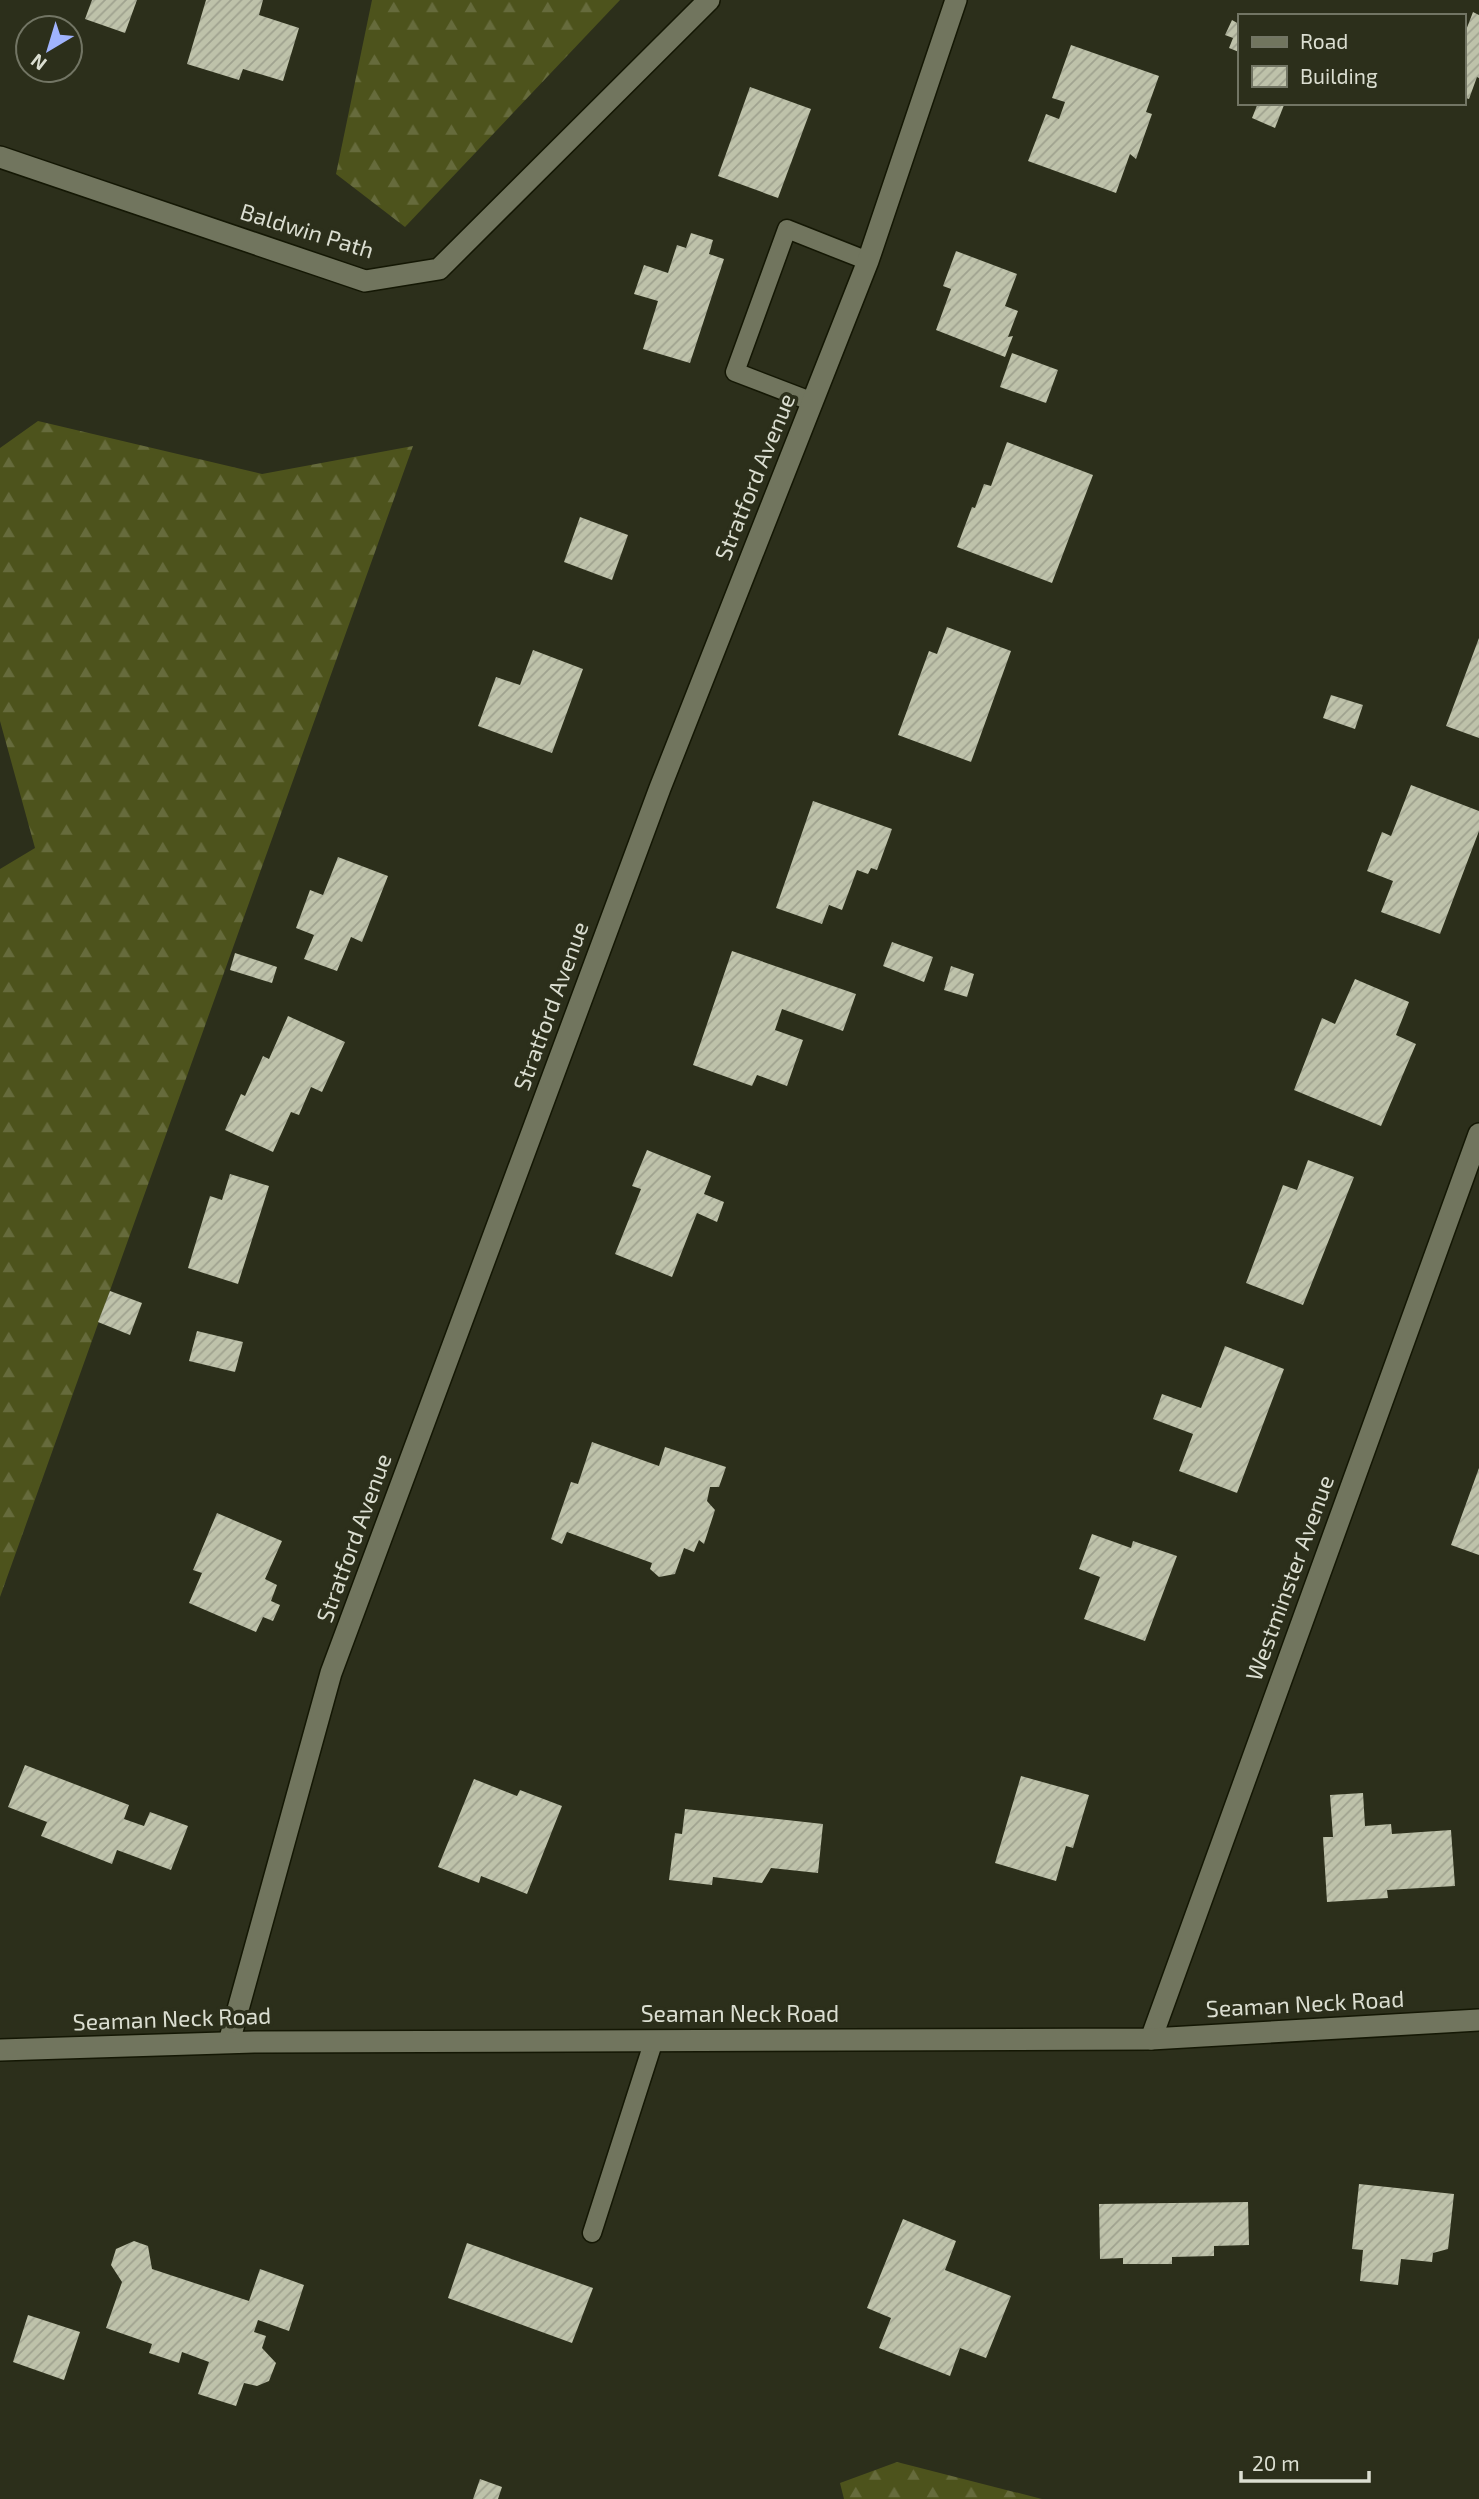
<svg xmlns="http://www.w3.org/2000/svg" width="1479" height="2499" font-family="'Exo 2',sans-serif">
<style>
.forest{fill:url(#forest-firs)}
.building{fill:url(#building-hatch)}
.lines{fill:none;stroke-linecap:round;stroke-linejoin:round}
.lane-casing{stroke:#141704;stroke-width:21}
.street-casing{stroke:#141704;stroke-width:24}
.lane{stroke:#71755e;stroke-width:18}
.street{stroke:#71755e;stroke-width:21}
.labels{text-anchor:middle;stroke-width:7;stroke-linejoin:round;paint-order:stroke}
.street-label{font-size:23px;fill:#dbded1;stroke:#2c2f1b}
</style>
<defs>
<pattern id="forest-firs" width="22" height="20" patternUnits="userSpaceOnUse" patternTransform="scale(1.75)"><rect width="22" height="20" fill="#4d531c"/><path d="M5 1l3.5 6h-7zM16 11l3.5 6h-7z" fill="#666b3c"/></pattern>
<pattern id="building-hatch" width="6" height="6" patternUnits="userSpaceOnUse" patternTransform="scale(1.75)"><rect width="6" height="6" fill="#bec2aa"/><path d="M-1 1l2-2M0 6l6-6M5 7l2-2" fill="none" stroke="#9fa28f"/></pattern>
</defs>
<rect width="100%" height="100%" fill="#2c2f1b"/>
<!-- forest -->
<g class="forest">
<path d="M372 0H620L405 227 336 174Z"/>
<path d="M38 421 262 474 413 446 0 1597V869L35 848 0 721V448Z"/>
<path d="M897 2462 1042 2499H844L840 2483Z"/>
</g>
<!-- building -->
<g class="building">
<path d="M92 0H137L125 33 85 19Z"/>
<path d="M206 0H263L259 15 299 28 283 81 243 69 239 80 187 64Z"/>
<path d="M1473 12 1479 15V78L1477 77 1469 99 1463 97V38Z"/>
<path d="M1232 20 1239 24V52L1229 48 1233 38 1225 35Z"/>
<path d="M1071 45 1159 76 1146 112 1152 114 1136 159 1130 154 1116 193 1028 161 1046 114 1059 119 1065 102 1052 98Z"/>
<path d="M750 87 811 109 778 198 718 176Z"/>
<path d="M1258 103 1284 105 1275 128 1252 118Z"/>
<path d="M691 233 713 240 709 254 724 259 690 363 643 349 658 301 634 294 644 265 668 273 677 245 686 248Z"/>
<path d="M956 251 1017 274 1005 306 1018 311 1008 337 1013 336 1005 357 936 330 951 289 943 286Z"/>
<path d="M1012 353 1058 370 1046 403 1000 387Z"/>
<path d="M1007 442 1093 475 1052 583 957 547 972 507 975 508 984 484 991 486Z"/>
<path d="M580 517 628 535 612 580 564 562Z"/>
<path d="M947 627 1011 651 971 762 898 735 929 651 937 654Z"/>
<path d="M1479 638V738L1446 726Z"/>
<path d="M533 650 583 669 552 753 478 726 496 677 520 685Z"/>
<path d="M1331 695 1363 705 1355 729 1323 718Z"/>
<path d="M1411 785 1479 811V831L1440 934 1381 912 1393 881 1367 871 1382 832 1391 836Z"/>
<path d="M813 801 892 829 877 870 871 868 868 874 857 870 842 910 829 905 822 924 776 908Z"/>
<path d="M338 857 388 876 362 942 351 937 337 971 304 959 314 935 296 928 310 890 323 895Z"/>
<path d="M892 942 933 957 924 982 883 966Z"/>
<path d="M732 951 856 994 843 1031 782 1009 775 1030 803 1040 787 1086 757 1075 752 1086 693 1065Z"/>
<path d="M235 953 277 967 272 983 230 970Z"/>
<path d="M951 966 974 974 967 997 944 990Z"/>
<path d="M1355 979 1409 1002 1396 1035 1416 1044 1381 1126 1294 1090 1322 1018 1335 1024Z"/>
<path d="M288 1016 345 1042 322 1092 311 1087 299 1115 291 1112 273 1152 225 1130 241 1094 245 1096 263 1056 269 1059Z"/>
<path d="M647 1150 711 1176 704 1194 724 1202 717 1222 697 1213 672 1277 615 1254 641 1189 632 1186Z"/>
<path d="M1308 1160 1354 1177 1303 1305 1246 1283 1283 1185 1297 1190Z"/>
<path d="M230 1174 269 1186 238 1284 188 1268 210 1196 222 1200Z"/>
<path d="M110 1291 142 1303 130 1335 98 1322Z"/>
<path d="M197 1331 243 1342 235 1372 189 1361Z"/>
<path d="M1225 1346 1284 1369 1237 1493 1179 1471 1193 1434 1153 1419 1162 1394 1201 1408Z"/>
<path d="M592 1442 659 1466 665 1447 726 1467 719 1487H710L707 1501 715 1510 704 1544 699 1540 694 1552 684 1548 675 1574 659 1577 650 1569 652 1563 567 1532 562 1544 551 1539 571 1482 578 1484Z"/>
<path d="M1479 1468V1555L1451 1545Z"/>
<path d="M217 1513 282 1541 265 1579 277 1585 271 1601 280 1605 273 1621 263 1617 256 1632 189 1603 202 1573 193 1570Z"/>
<path d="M1092 1534 1131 1548 1133 1541 1177 1556 1145 1641 1084 1619 1100 1577 1079 1569Z"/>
<path d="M25 1765 129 1805 124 1819 144 1826 150 1812 188 1826 171 1870 117 1850 112 1864 41 1836 47 1822 8 1807Z"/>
<path d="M1021 1776 1089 1795 1073 1848 1066 1846 1056 1881 995 1863Z"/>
<path d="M474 1779 517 1796 520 1790 562 1806 527 1894 481 1876 479 1883 438 1867Z"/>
<path d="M1363 1793 1365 1826 1391 1824 1392 1834 1451 1830 1455 1886 1387 1890 1388 1898 1327 1902 1323 1837H1333L1330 1795Z"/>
<path d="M685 1809 823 1824 818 1873 771 1868 762 1883 713 1877 712 1885 669 1880 675 1833 682 1834Z"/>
<path d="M1359 2184 1454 2194 1448 2249 1433 2253 1432 2262 1401 2259 1398 2285 1360 2281 1363 2250 1352 2249Z"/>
<path d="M1248 2202 1249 2245 1214 2246V2256L1172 2257V2264H1123V2258L1100 2259 1099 2204Z"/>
<path d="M903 2219 956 2241 945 2270 1011 2296 986 2358 960 2348 950 2376 879 2348 891 2318 867 2308Z"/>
<path d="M134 2241 148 2246 152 2269 249 2301 260 2269 304 2285 289 2331 258 2320 254 2332 266 2336 262 2348 276 2363 269 2381 257 2386 244 2383 236 2406 198 2394 209 2362 182 2352 179 2363 149 2353 152 2344 106 2328 122 2282 111 2265 116 2249Z"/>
<path d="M467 2243 593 2288 572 2343 448 2298Z"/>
<path d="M28 2315 80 2332 64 2380 13 2362Z"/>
<path d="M480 2479 502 2487 498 2499H473Z"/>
</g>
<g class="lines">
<defs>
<g id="lane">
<path d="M813 402 735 372 787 229 868 261"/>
<path d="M592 2233 654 2040"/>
</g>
<g id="street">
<path d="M0 157 365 281 439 269 709 0"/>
<path d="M1151 2039 1479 1134"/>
<path d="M229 2042 331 1673 660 788 868 261 956 0"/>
<path d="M0 2050 254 2042 1151 2039 1479 2020"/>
</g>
</defs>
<!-- lane casing -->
<use href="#lane" class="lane-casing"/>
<!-- street casing -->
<use href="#street" class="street-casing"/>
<!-- lane -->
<use href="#lane" class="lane"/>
<!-- street -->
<use href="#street" class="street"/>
</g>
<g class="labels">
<!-- street labels -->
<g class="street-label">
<text transform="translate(307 231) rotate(17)" y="8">Baldwin Path</text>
<text transform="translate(755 477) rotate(-68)" y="8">Stratford Avenue</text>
<text transform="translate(551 1006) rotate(-70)" y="8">Stratford Avenue</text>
<text transform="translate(354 1538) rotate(-70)" y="8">Stratford Avenue</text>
<text transform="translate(1290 1578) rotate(-70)" y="8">Westminster Avenue</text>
<text transform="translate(1305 2004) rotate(-3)" y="8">Seaman Neck Road</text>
<text x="740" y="2022">Seaman Neck Road</text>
<text transform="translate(172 2019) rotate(-2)" y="8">Seaman Neck Road</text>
</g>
</g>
<!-- legend -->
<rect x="1238" y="14" width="228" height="91" fill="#2c2f1b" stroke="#727564" stroke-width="2"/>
<rect x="1252" y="37" width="35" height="10" fill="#71755e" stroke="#727564" stroke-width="2"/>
<text x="1300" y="49" font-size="21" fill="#dbded1">Road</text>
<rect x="1252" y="66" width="35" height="21" fill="url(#building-hatch)" stroke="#727564" stroke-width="2"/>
<text x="1300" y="84" font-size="21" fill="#dbded1">Building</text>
<!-- north arrow -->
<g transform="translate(49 49) rotate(218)"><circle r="33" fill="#2c2f1b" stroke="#727564" stroke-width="2"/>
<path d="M0-5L12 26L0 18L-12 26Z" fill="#a0b3fd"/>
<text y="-10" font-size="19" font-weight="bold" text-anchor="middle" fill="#dbded1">N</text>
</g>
<!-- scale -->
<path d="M1241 2471v10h128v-10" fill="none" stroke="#dbded1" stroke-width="3.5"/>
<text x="1252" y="2471" font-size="21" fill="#dbded1" stroke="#2c2f1b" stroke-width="5" paint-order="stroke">20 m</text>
</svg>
